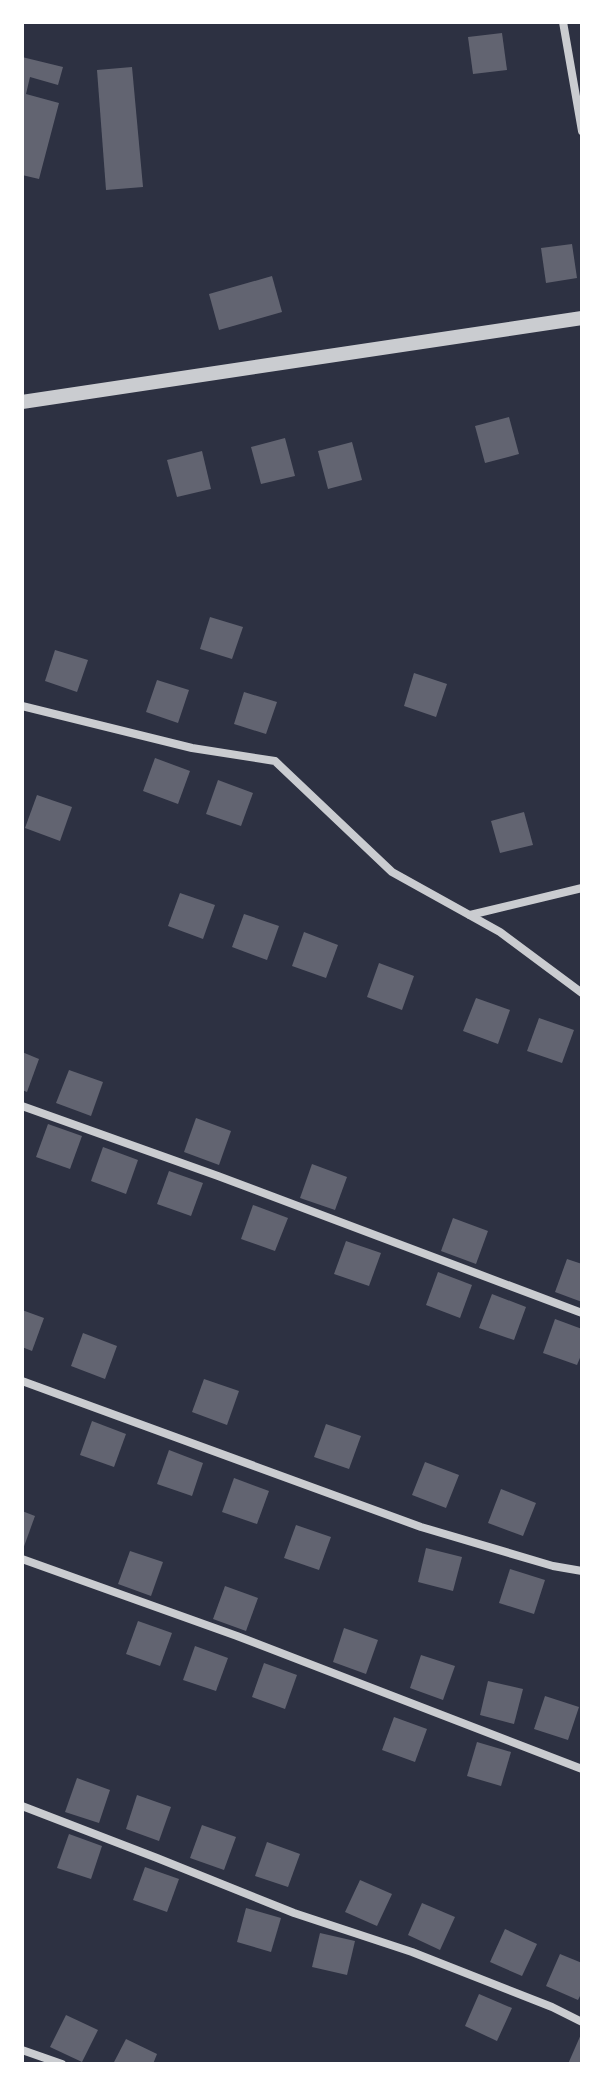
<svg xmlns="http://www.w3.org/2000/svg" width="604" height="2086" font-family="'Source Sans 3',sans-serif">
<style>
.building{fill:#626471}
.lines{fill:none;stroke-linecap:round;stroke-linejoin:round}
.minor{stroke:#caccd0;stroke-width:8}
.tertiary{stroke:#caccd0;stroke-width:14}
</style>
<rect width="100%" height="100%" fill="#2d3142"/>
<!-- building -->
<g class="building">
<path d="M502 33 507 70 473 74 468 37Z"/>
<path d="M22 57 63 67 58 85 30 77 26 94 59 103 39 179 22 175Z"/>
<path d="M132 67 143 187 106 190 97 70Z"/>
<path d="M572 244 577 278 546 283 541 248Z"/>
<path d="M272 276 282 312 219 330 209 294Z"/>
<path d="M509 417 519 454 485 463 475 426Z"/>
<path d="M285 438 295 476 261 484 251 447Z"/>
<path d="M352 442 362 480 328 489 318 451Z"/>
<path d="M202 451 211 489 177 497 167 460Z"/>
<path d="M210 617 243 627 232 659 200 649Z"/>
<path d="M55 650 88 660 77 692 45 681Z"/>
<path d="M414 673 447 684 436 717 404 706Z"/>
<path d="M157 680 189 690 178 723 146 712Z"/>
<path d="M244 692 277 702 266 734 234 724Z"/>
<path d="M155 758 190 771 178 804 143 791Z"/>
<path d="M218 780 253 793 241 826 206 814Z"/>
<path d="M37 795 72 807 60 841 25 828Z"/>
<path d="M524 812 533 845 500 853 491 821Z"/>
<path d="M180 893 215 905 203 939 168 926Z"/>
<path d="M244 914 279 926 267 960 232 947Z"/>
<path d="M304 932 338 945 326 978 292 966Z"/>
<path d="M379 963 414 976 402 1010 367 997Z"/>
<path d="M476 998 510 1010 498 1044 463 1031Z"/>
<path d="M539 1018 574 1030 562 1063 527 1051Z"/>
<path d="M22 1052 39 1059 27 1092 22 1090Z"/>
<path d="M69 1070 103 1082 91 1116 56 1103Z"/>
<path d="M196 1118 231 1131 219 1165 184 1152Z"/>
<path d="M48 1124 82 1136 70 1169 36 1157Z"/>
<path d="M103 1147 138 1160 126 1194 91 1181Z"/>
<path d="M312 1164 347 1177 335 1210 300 1198Z"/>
<path d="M169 1171 203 1183 191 1216 157 1204Z"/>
<path d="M253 1205 288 1218 275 1251 241 1239Z"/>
<path d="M453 1218 488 1231 476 1264 441 1251Z"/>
<path d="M346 1241 381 1253 369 1286 334 1274Z"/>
<path d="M567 1259 582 1264V1302L555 1292Z"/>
<path d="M438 1272 472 1285 460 1318 426 1305Z"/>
<path d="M492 1294 526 1307 514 1340 479 1328Z"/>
<path d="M22 1310 44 1318 32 1351 22 1347Z"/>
<path d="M555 1319 582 1329V1353L577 1365 543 1353Z"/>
<path d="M83 1333 117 1346 105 1379 71 1366Z"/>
<path d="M204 1379 239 1391 227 1425 192 1412Z"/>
<path d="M92 1421 126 1434 114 1467 80 1455Z"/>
<path d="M326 1424 361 1436 349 1469 314 1457Z"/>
<path d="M169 1450 203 1463 192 1496 157 1484Z"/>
<path d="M425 1462 459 1475 446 1508 412 1495Z"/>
<path d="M234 1478 269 1491 257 1524 222 1512Z"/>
<path d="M501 1489 536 1503 523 1536 488 1523Z"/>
<path d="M22 1511 35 1516 22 1552Z"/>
<path d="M296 1525 331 1537 319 1570 284 1558Z"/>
<path d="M426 1548 462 1557 453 1591 418 1582Z"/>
<path d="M130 1551 163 1562 151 1596 118 1584Z"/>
<path d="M510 1569 545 1580 534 1614 499 1603Z"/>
<path d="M225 1586 258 1598 246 1631 213 1619Z"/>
<path d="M138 1621 172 1633 160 1666 126 1654Z"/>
<path d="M344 1628 378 1640 366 1674 333 1662Z"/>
<path d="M195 1646 228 1658 216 1691 183 1680Z"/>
<path d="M421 1655 455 1666 443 1700 410 1688Z"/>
<path d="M264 1663 297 1675 285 1709 252 1697Z"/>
<path d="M488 1681 523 1689 514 1724 480 1715Z"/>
<path d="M545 1696 579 1707 568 1740 534 1729Z"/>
<path d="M394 1717 427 1729 415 1762 382 1750Z"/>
<path d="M477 1742 511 1752 501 1786 467 1776Z"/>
<path d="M77 1778 110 1790 99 1823 65 1812Z"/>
<path d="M137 1795 171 1807 159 1841 126 1829Z"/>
<path d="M202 1825 236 1837 224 1870 190 1858Z"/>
<path d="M69 1834 102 1846 91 1879 57 1868Z"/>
<path d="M267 1842 300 1854 288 1887 255 1876Z"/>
<path d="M145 1867 179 1879 167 1912 133 1900Z"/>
<path d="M360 1880 392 1894 377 1926 345 1912Z"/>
<path d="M422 1903 455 1917 440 1950 408 1935Z"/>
<path d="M246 1908 281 1918 271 1952 237 1942Z"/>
<path d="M505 1929 537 1944 522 1976 490 1962Z"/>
<path d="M320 1933 355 1941 347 1975 312 1967Z"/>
<path d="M560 1954 582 1963V1992L578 2000 546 1986Z"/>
<path d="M479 1994 512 2008 497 2041 465 2026Z"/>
<path d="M66 2015 98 2030 82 2062 50 2047Z"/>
<path d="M582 2032V2064H568Z"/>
<path d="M126 2039 157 2054 153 2064H113Z"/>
</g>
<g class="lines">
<!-- minor -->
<g class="minor">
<path d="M563 22 582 131"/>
<path d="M22 706 192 748 275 761 392 872 500 932 582 993"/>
<path d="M470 915 582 888"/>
<path d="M22 1106 218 1176 582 1313"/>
<path d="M22 1381 421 1527 553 1566 582 1571"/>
<path d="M22 1559 237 1636 582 1769"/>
<path d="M22 1806 157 1858 294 1913 412 1952 552 2007 582 2022"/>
<path d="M22 2050 62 2064"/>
</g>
<!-- tertiary -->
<path class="tertiary" d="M22 402 582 318"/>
</g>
<!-- border -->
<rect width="604" height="2086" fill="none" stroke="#ffffff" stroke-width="48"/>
</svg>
